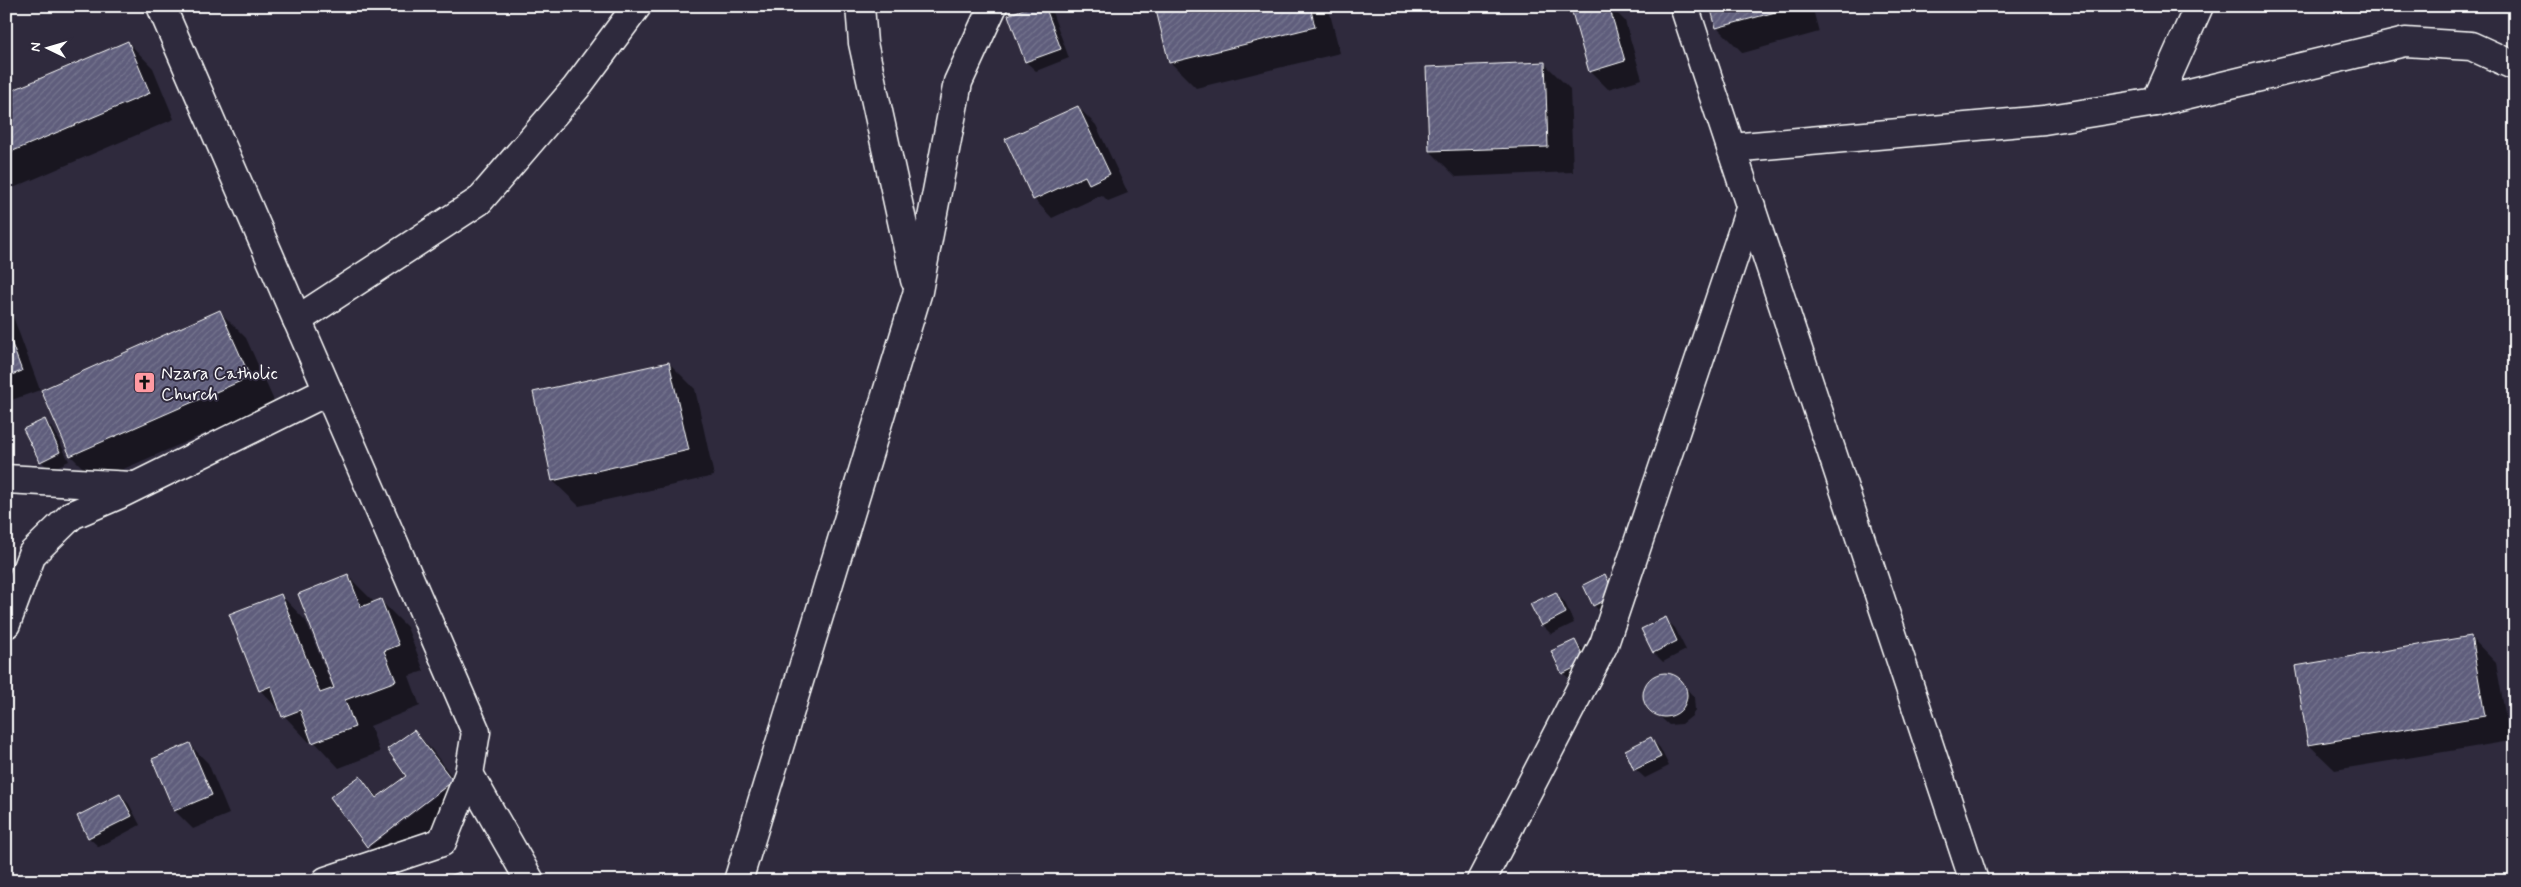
<svg xmlns="http://www.w3.org/2000/svg" width="2521" height="887" font-family="Mynerve,sans-serif">
<style>
.shadow{fill:#0007}
.building{fill:url(#building-hatch);stroke:#fff}
.lines{fill:none;stroke-linecap:round;stroke-linejoin:round}
.minor-casing{stroke:#fff;stroke-width:31}
.minor{stroke:#2f2a3d;stroke-width:28}
.labels{text-anchor:middle;stroke-width:4;stroke-linejoin:round;paint-order:stroke}
.poi-label{font-size:18px;fill:#fff;stroke:#2f2a3d;text-anchor:start}
</style>
<defs>
<pattern id="building-hatch" width="6" height="6" patternUnits="userSpaceOnUse" patternTransform="scale(1.25)"><rect width="6" height="6" fill="#5e5d7b"/><path d="M-1 1l2-2M0 6l6-6M5 7l2-2" fill="none" stroke="#76758f"/></pattern>
</defs>
<rect width="100%" height="100%" fill="#2f2a3d"/>
<filter id="ink" filterUnits="userSpaceOnUse"><feTurbulence type="fractalNoise" baseFrequency=".02" numOctaves="2"/><feDisplacementMap in="SourceGraphic" scale="10" xChannelSelector="R" yChannelSelector="G"/><feConvolveMatrix kernelMatrix="1 2 1 2 8 2 1 2 1" color-interpolation-filters="sRGB"/></filter>
<g filter="url(#ink)">
<!-- shadow -->
<g class="shadow">
<path d="M1035 6H1046L1052 12 1069 58 1036 71 1026 62 1010 15Z"/>
<path d="M1156 6H1328L1340 53 1196 88 1170 62Z"/>
<path d="M1596 6H1610L1625 21 1642 79 1608 89 1590 71Z"/>
<path d="M1712 6H1812L1819 32 1743 53 1718 28Z"/>
<path d="M128 42 153 68 174 119 6 191V94Z"/>
<path d="M1545 64 1570 89 1573 172 1456 177 1430 151Z"/>
<path d="M1078 107 1096 125 1128 193 1108 201 1102 195 1052 218 1034 199Z"/>
<path d="M6 307 11 311 40 390 6 402Z"/>
<path d="M220 312 246 338 275 403 96 481 71 456Z"/>
<path d="M669 363 695 389 714 476 579 506 553 481Z"/>
<path d="M44 420 54 430 69 461 50 470 41 461Z"/>
<path d="M348 576 375 603 381 601 407 627 424 671 409 676 420 706 370 726 380 752 339 768 313 740 309 742 260 690 281 595 306 621 333 689 335 688Z"/>
<path d="M1605 576 1614 585 1603 615 1594 605Z"/>
<path d="M1556 593 1565 603 1574 623 1551 634 1542 625Z"/>
<path d="M1665 619 1675 628 1686 650 1663 662 1654 653 1643 630Z"/>
<path d="M2471 637 2496 663 2510 741 2335 770 2309 745Z"/>
<path d="M1575 641 1584 650 1594 671 1573 682 1563 673Z"/>
<path d="M1662 674 1676 677 1694 697 1695 710 1692 716 1682 724 1669 725 1649 707 1644 693 1650 681Z"/>
<path d="M414 731 432 750 454 779 369 844V847L455 781 470 800 386 864 368 846 360 778 379 798 408 776Z"/>
<path d="M1651 739 1660 748 1669 766 1645 778 1635 769Z"/>
<path d="M190 745 208 763 229 814 193 829 175 811 154 760Z"/>
<path d="M120 795 129 804 140 825 99 847 89 838 78 816Z"/>
</g>
<!-- building -->
<g class="building">
<path d="M1031 6H1045L1061 49 1025 62 1008 15Z"/>
<path d="M1155 6H1310L1315 27 1169 63Z"/>
<path d="M1592 6H1609L1625 61 1589 72 1572 12Z"/>
<path d="M1710 6H1794V7L1716 28Z"/>
<path d="M128 41 150 93 6 154V93Z"/>
<path d="M1545 62 1548 147 1429 151 1426 67Z"/>
<path d="M1078 106 1110 174 1089 184 1085 176 1033 200 1005 139Z"/>
<path d="M220 310 250 377 70 456 41 390Z"/>
<path d="M6 328 22 371 6 377Z"/>
<path d="M669 362 689 450 552 481 533 392Z"/>
<path d="M45 419 60 452 40 462 23 429Z"/>
<path d="M348 574 361 607 381 599 399 645 384 651 396 681 345 700 355 727 312 743 300 710 282 717 271 686 259 691 229 614 281 594 320 693 334 688 298 594Z"/>
<path d="M1605 574 1615 595 1593 606 1583 585Z"/>
<path d="M1556 592 1566 613 1541 626 1530 604Z"/>
<path d="M1666 617 1677 641 1653 653 1641 629Z"/>
<path d="M2471 636 2485 716 2308 745 2295 666Z"/>
<path d="M1575 640 1586 662 1562 674 1551 651Z"/>
<circle cx="1665" cy="695" r="22"/>
<path d="M414 730 453 781 367 847 330 797 360 776 376 798 406 776 387 749Z"/>
<path d="M1651 737 1661 757 1634 770 1625 750Z"/>
<path d="M190 743 212 795 174 811 152 759Z"/>
<path d="M120 794 132 816 88 838 77 816Z"/>
<path d="M460 872 463 881H436Z"/>
</g>
<g class="lines">
<defs>
<g id="minor">
<path d="M161 6 476 732 469 774 442 842 326 881"/>
<path d="M860 6 863 43 915 280"/>
<path d="M1684 6 1974 881"/>
<path d="M2156 102 2199 6"/>
<path d="M1731 148 2044 120 2156 102 2405 42 2471 46 2515 66"/>
<path d="M297 320 479 201 576 88 637 6"/>
<path d="M6 479 132 486"/>
<path d="M6 624 32 554 72 515 118 495 328 391"/>
<path d="M469 774 530 881"/>
<path d="M738 881 918 291 958 82 993 6"/>
<path d="M1481 881 1604 644 1751 206"/>
</g>
</defs>
<!-- minor casing -->
<use href="#minor" class="minor-casing"/>
<!-- minor -->
<use href="#minor" class="minor"/>
</g>
</g>
<!-- icons -->
<defs>
<symbol id="church-square" viewBox="-11 -11 22 22"><rect x="-9" y="-9" width="18" height="18" rx="4" fill="#ff9aa2" stroke="#2f2a3d"/><path d="M-1.2-6h2.4v3.5h3.3v2.4h-3.3V6h-2.4V-.1h-3.3v-2.4h3.3Z" fill="#111"/></symbol>
</defs>
<g fill-rule="evenodd">
<use href="#church-square" x="132" y="370" width="25" height="25"/>
</g>
<g class="labels">
<!-- poi labels -->
<g class="poi-label">
<text x="161" y="379">Nzara Catholic<tspan x="161" dy="21">Church</tspan></text>
</g>
</g>
<!-- margin -->
<rect width="2521" height="887" fill="none" stroke="#2f2a3d" stroke-width="25"/>
<rect x="12" y="12" width="2496" height="862" fill="none" stroke="#fff" stroke-width="2" filter="url(#ink)"/>
<!-- north arrow -->
<g transform="translate(48 48) rotate(275)" stroke="#2f2a3d" stroke-width="4" paint-order="stroke">
<path d="M0-4L9 19L0 12L-9 19Z" fill="#ffffff"/>
<text y="-8" font-size="14" font-weight="bold" text-anchor="middle" fill="#ffffff">N</text>
</g>
</svg>
